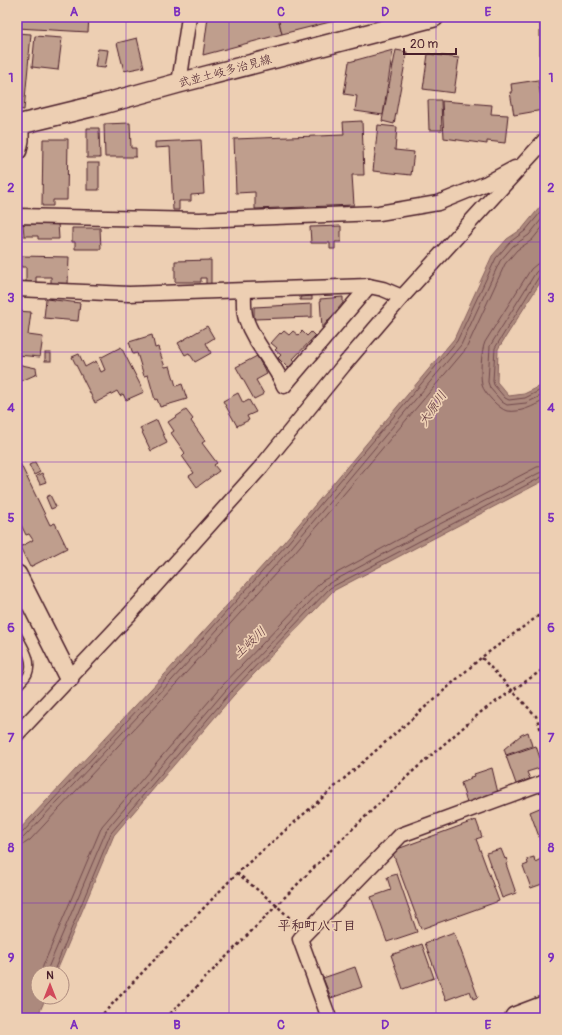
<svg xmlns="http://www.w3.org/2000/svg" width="562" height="1035" font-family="Pangolin,'Klee One',sans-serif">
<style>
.water{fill:#ac897d;stroke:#855f5c}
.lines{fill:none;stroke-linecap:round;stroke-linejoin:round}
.shore{stroke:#71494c;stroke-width:1}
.building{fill:#bf9e8d;stroke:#4a1f2b}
.lane-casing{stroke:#4a1f2b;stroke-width:10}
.street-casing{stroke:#4a1f2b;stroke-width:17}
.secondary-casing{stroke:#4a1f2b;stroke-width:22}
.primary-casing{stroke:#4a1f2b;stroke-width:25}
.path{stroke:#4a1f2b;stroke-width:2.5;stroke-dasharray:3 3;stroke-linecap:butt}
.lane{stroke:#edcfb3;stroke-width:7}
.street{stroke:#edcfb3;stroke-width:14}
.secondary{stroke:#edcfb3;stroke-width:19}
.primary{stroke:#edcfb3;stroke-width:22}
.grid{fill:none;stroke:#7b2cbf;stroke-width:1;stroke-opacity:0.55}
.labels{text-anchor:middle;stroke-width:3.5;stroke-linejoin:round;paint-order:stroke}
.street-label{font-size:12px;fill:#4a1f2b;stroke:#edcfb3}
.water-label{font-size:13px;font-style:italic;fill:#5e343b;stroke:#edcfb3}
.neighbourhood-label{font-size:13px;font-weight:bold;fill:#4a1f2b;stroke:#edcfb3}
.neatline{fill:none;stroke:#7b2cbf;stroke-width:1.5}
.grid-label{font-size:13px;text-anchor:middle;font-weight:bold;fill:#7b2cbf}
</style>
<rect width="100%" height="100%" fill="#edcfb3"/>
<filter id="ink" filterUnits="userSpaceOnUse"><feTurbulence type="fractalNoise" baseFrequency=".025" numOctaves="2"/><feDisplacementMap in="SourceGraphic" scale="8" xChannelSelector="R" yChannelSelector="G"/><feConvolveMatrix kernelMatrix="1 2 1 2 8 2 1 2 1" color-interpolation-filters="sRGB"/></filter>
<g filter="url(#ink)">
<!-- water -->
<path class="water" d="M545 201V275L498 349 497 382 509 396 524 394 545 384V480L333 591 233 696 114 835 56 973H38V997H46L37 1018H17V832L165 674 284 542 454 339 492 256 507 239 522 229Z"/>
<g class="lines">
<!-- shore -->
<g class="shore">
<path d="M545 262 537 264 531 269 485 342C481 351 480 375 482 385 484 393 499 409 507 411 521 413 533 406 545 400"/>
<path d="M545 268 540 269 536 272 490 346 488 382 490 388 502 402 507 405 526 403 545 394"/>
<path d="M545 273 540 275 495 348 493 381 494 385 505 398 509 400 525 398 545 388"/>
<path d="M17 834 22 833 168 677 287 544 457 341 496 258 510 242 525 231 545 207"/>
<path d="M17 839H22L25 836 172 680 291 548 461 345 500 261 513 246 529 235 545 215"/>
<path d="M17 845 24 844 30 840 176 684 295 552 466 349 505 264 517 250 532 240 545 224"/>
<path d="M42 973 43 966 102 826 222 686 322 581 431 522 537 467 545 466"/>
<path d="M48 973V968L107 829 226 690 326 585 434 527 539 473 545 472"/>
<path d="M53 973 111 833 230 693 330 588 542 477H545"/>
</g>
</g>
<!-- building -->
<g class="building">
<path d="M17 17H89L88 32 17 28Z"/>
<path d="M208 17H278L282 34 203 55Z"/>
<path d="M278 17H350L282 34Z"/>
<rect x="540" y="19" width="5" height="37"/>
<path d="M17 33 31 34 24 110 17 109Z"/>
<path d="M35 36 62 38 58 70 32 67Z"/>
<path d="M137 38 144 67 124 71 117 43Z"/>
<path d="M98 49 108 50 105 68 95 67Z"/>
<path d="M393 50 383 115 355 111 357 96 344 94 349 62Z"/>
<path d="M396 50 407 52 394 124 382 121Z"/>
<path d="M428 54 459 58 454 93 423 89Z"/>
<rect x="541" y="61" width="4" height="24"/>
<path d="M538 80 543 110 514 115 510 92H512L511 84Z"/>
<path d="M428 100H441L442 130H429Z"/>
<path d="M442 101 492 105 491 114 508 115 505 143 487 141V144L444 138Z"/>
<path d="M362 121 364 175H352L354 205 255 209V192L236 193 234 139 344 135 343 122Z"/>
<path d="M130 123 131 148H136V157H105L104 124Z"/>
<path d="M378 125 397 127 395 150 414 152 411 175 373 171Z"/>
<path d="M87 128H99L100 158H87Z"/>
<path d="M43 139H68L67 200H53V206H42Z"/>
<path d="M201 140 204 194 191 195V201H179V210H173L170 147 155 148V142Z"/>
<rect x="87" y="163" width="12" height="27"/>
<path d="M58 223 59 239H38V236H24L23 224Z"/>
<path d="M341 226V242H335V249H330V243H311L310 227Z"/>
<path d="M72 228H100L101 249H75V242H72Z"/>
<path d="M21 256 69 257 68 284H51V277H36V282H26V267H21Z"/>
<path d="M211 260V286H206V278H201V282H175V261Z"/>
<path d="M312 296V300H300V297Z"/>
<path d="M343 297V303L322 328 320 299Z"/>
<path d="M46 299 80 303 78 321 44 318Z"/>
<path d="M312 304V317L254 319V307Z"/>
<path d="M17 311 31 312 28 335 43 337 40 357 17 355Z"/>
<path d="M207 326 214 338 206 343 211 353 195 362 189 353 185 355 178 343Z"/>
<path d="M284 331 289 335 293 331 298 335 302 331 307 336 311 332 315 336 293 359 295 361 288 368 278 358 281 355 275 350 277 348 271 343 280 333 281 334Z"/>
<path d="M152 335 155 348 158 347 165 367 170 366 176 386 182 384 187 399 160 407 157 399 155 400 148 375 144 376 137 353 133 354 129 342Z"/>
<path d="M121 347 144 392 126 400 123 394 120 396 117 391 95 403 72 357 79 354 85 367 96 361 101 372 105 370 100 358Z"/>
<rect x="45" y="353" width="6" height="8"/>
<path d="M257 356 267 374 256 380 264 394 254 399 236 367Z"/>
<path d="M17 364 36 368 37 374 17 383Z"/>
<path d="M238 393 243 403 249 400 256 412 247 416 249 420 237 426 223 401Z"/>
<path d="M186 410 193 419 191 421 205 441 202 443 217 463 214 465 219 471 197 487 189 476 194 473 182 456 185 453 171 433 174 431 168 422Z"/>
<path d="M157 420 167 443 151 451 140 428Z"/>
<path d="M19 461 50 525 55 523 67 548 30 567 20 547 33 540 29 534 26 535 17 517V462Z"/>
<path d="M35 462 40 472 34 475 29 465Z"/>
<path d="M42 473 46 482 40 484 36 476Z"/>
<path d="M50 495 56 507 51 509 46 497Z"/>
<path d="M528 732 532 746 506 755 504 749 521 735Z"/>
<path d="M536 746 543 767 527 772 530 779 516 784 506 756Z"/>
<path d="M492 768 498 793 467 803 461 783 471 779 470 777 475 776 474 774Z"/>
<path d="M542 807 545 814V853L530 812Z"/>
<path d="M476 820 482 837 476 839 499 901 421 929 392 851Z"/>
<path d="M501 849 505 859 506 858 508 863 506 864 516 893 502 898 486 853Z"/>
<path d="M534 857 535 862 541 859 545 869V883L531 888 523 866 528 864 527 859Z"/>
<path d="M397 874 417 932 387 942 371 897 391 890 387 877Z"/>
<path d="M454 932 478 997 473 999 470 991 446 1000 425 943Z"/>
<path d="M422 944 434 978 403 989 391 955Z"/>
<path d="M355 967 362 987 331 998 323 978Z"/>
</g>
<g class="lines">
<defs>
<g id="lane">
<path d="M17 609 30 601"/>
<path d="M17 634C23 646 34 660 28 674 26 679 20 683 17 687"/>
</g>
<g id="street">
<path d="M179 83 189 17"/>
<path d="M17 216 200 220 379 213 438 203 487 183 515 168"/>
<path d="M17 289 129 294 369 286 383 289 402 297"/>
<path d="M244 291C244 299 243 310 246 319 254 344 274 362 284 386L369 286"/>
<path d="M17 734 128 616 262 466 343 366 402 297 545 140"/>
<path d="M329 1018 300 939 401 835 545 782"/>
</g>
<g id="secondary">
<path d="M17 125 103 104 179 83 434 17"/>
<path d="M17 150 19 140V125"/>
<path d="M17 575 69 678"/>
</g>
<path id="primary" d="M516 1018 545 1007"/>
</defs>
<!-- lane casing -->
<use href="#lane" class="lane-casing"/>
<!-- street casing -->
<use href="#street" class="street-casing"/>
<!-- secondary casing -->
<use href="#secondary" class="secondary-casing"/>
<!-- primary casing -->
<use href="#primary" class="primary-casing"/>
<!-- path -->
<g class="path">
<path d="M482 658 536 716 545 742"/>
<path d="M237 873 276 905 295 923"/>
<path d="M99 1018 237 873 482 657 545 611"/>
<path d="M166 1018 342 839 412 772 481 712 545 668"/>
</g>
<!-- lane -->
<use href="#lane" class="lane"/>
<!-- street -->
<use href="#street" class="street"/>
<!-- secondary -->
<use href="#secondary" class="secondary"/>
<!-- primary -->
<use href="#primary" class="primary"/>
</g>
</g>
<!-- grid -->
<path class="grid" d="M126 17V1018M229 17V1018M333 17V1018M436 17V1018M17 132H545M17 242H545M17 352H545M17 462H545M17 573H545M17 683H545M17 793H545M17 903H545"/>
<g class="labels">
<!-- street labels -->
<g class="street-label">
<text transform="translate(225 71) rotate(-15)" y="4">武並土岐多治見線</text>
</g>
<!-- water labels -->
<g class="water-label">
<text transform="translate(432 408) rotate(-56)" y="5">大原川</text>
<text transform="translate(249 642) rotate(-43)" y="5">土岐川</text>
</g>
<!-- neighbourhood labels -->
<g class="neighbourhood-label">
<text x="317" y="930">平和町八丁目</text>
</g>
</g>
<!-- margin -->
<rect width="562" height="1035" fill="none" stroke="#edcfb3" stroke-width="44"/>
<!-- north arrow -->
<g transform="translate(50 985)"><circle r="19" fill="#edcfb3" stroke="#ac897d"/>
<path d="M0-3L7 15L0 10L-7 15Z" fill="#d1495b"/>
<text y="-6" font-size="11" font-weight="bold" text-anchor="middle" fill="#4a1f2b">N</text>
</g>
<!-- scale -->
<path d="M404 48v6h52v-6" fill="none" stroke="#4a1f2b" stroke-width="2"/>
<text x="410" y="48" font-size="12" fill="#4a1f2b" stroke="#edcfb3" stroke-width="3" paint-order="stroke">20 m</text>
<rect x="22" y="22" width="518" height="991" class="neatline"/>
<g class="grid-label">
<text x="74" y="16">A</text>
<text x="177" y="16">B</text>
<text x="281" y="16">C</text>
<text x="385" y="16">D</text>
<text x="488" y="16">E</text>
<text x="11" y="82">1</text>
<text x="551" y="82">1</text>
<text x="11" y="192">2</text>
<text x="551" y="192">2</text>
<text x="11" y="302">3</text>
<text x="551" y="302">3</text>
<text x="11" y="412">4</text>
<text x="551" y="412">4</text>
<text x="11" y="522">5</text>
<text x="551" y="522">5</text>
<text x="11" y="632">6</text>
<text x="551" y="632">6</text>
<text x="11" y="742">7</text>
<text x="551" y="742">7</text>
<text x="11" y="852">8</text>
<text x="551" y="852">8</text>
<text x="11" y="962">9</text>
<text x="551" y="962">9</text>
<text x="74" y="1029">A</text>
<text x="177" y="1029">B</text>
<text x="281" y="1029">C</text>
<text x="385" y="1029">D</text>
<text x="488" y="1029">E</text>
</g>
</svg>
